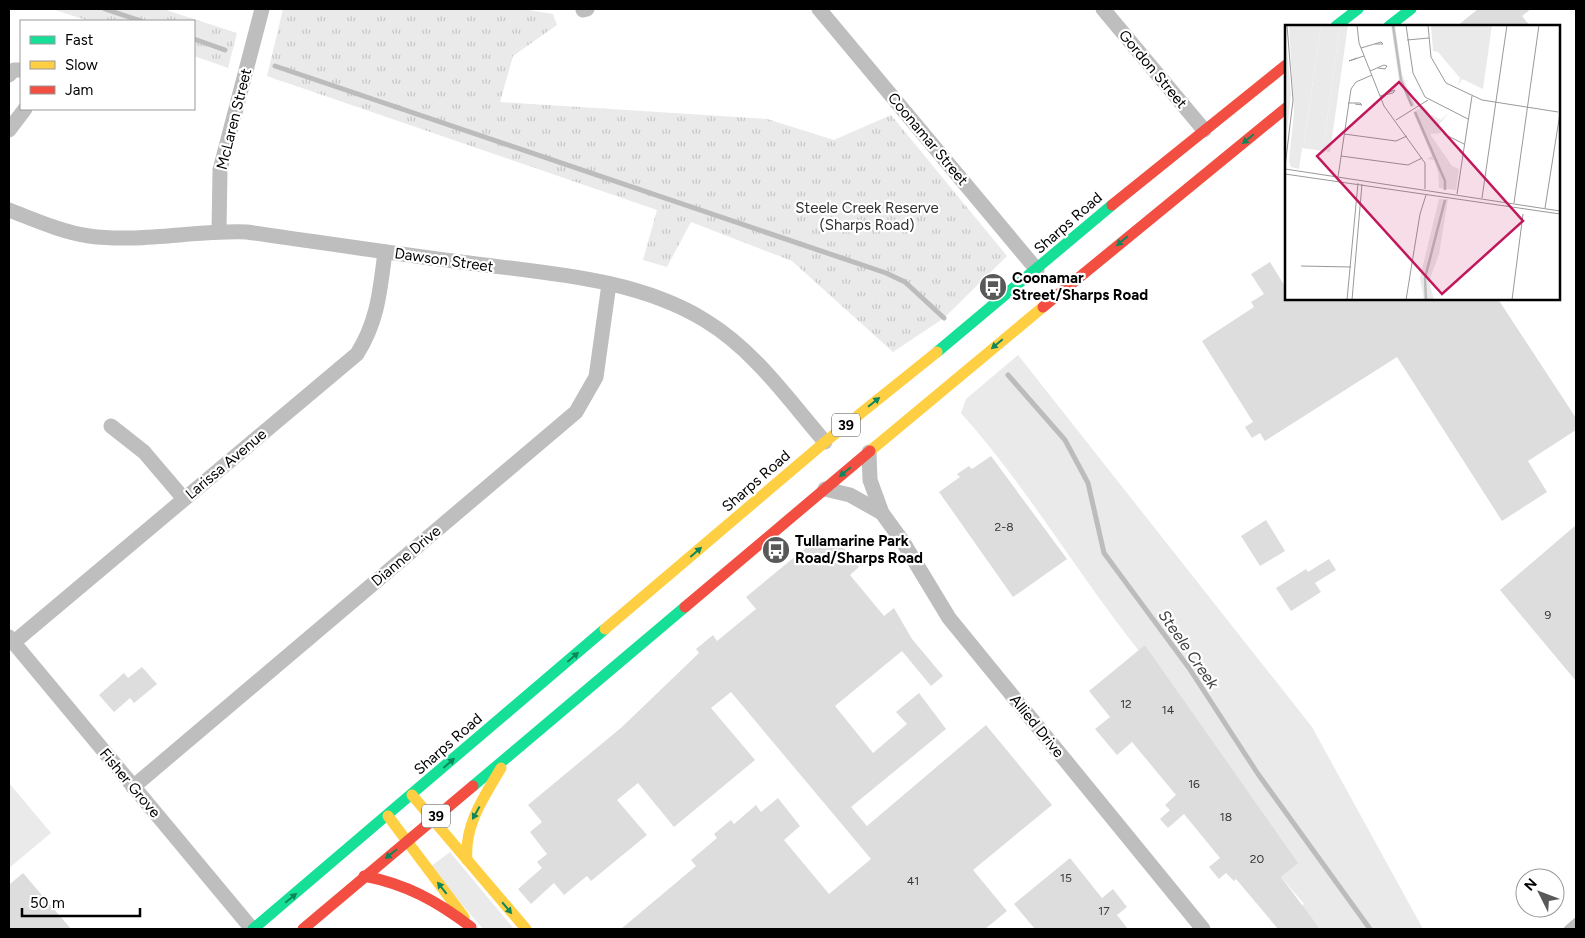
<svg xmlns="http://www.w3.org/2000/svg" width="1585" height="938" font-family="Figtree,sans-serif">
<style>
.grass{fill:#eaeaea}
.park{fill:url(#park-tufts)}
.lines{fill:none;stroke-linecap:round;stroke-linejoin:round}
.stream{stroke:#bcbcbc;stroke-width:5}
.building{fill:#ddd}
.lane{stroke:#bebebe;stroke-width:8}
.street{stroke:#bebebe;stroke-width:15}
.fast{stroke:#16e098;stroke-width:11}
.slow{stroke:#ffcf43;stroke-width:11}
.jam{stroke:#f24e42;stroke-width:11}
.oneway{fill:#0d865b}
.labels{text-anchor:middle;stroke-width:4.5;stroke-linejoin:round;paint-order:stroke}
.number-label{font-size:12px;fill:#373737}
.shield{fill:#fff;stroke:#4c4c4c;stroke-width:1}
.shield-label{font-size:14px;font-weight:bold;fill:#000}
.street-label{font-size:15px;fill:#000;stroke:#fff}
.park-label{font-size:15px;fill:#303030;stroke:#fff}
.poi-label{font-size:15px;font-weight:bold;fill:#000;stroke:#fff;text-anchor:start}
.water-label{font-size:16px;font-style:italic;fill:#414141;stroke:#fff}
.inset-river{fill:none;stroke:#bcbcbc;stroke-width:2.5}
.inset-road{fill:none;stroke:#999;stroke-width:1}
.view{fill:#c2185b;fill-opacity:0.15;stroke:#c2185b;stroke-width:2.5}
.inset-edge{fill:none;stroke:#000;stroke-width:2.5}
</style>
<defs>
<pattern id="park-tufts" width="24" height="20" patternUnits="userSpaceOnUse" patternTransform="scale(1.25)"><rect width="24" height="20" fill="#eaeaea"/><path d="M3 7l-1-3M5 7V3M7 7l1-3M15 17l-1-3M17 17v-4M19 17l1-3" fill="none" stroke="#c7c7c7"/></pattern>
</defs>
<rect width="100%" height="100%" fill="#fff"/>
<!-- grass -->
<g class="grass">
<path d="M1018 355 1312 727 1423 929H1320L1301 906 1304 904 1281 877 1297 863 1145 645 1139 651C1077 573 1027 487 961 413L966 399Z"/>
<path d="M9 783 51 833 9 868Z"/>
<path d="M450 852 514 929H483L430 867Z"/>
</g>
<!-- park -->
<g class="park">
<path d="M52 9H163L237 33 228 68 194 56V21H89Z"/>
<path d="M283 9H522L553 14 557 25 513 56 500 102 767 119 834 140 891 115 1007 256 944 318 893 352 792 261 691 222 667 267 643 260 657 210 267 76Z"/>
</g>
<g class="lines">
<!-- stream -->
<g class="stream">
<path d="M105 9 141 21"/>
<path d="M194 39 225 50"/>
<path d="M275 66 886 273 905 282 944 318"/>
<path d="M1008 375 1065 440 1088 483 1104 553 1189 668 1258 774 1370 929"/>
</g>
</g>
<!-- building -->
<g class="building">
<path d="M1478 9H1531L1522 16 1530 26H1457Z"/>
<path d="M1270 262 1286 288V299H1498L1576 418V430L1528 461 1547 492 1502 521 1397 357 1265 441 1260 433 1252 438 1245 427 1253 422 1202 341 1254 307 1251 302 1264 294 1251 274Z"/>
<path d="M991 456 1067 559 1013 597 939 492 960 477 957 474 969 466 972 469Z"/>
<path d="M1266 520 1285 551 1260 566 1241 536Z"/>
<path d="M1576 525V681L1500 590Z"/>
<path d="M819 537 824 543H840L859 567 850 575 884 616 894 608 912 639 943 676 931 686 902 651 835 706 873 753 907 724 896 712 919 693 946 729 851 807 867 826 986 725 1052 805 973 870 1007 911 985 929H621L696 866 691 860 717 838 714 834 731 820 734 824 756 805 761 812 778 798 800 826 784 840 829 894 871 859 731 692 711 708 755 760 674 827 638 783 617 800 647 835 591 881 587 876 564 895 554 883 531 904 518 889 542 868 537 862 547 854 530 832 542 822 528 805 622 727 699 653 696 649 713 635 717 641 756 609 746 597Z"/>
<path d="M1329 559 1336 570 1315 583 1321 592 1291 611 1276 588 1306 569 1308 572Z"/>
<path d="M1145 645 1298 863 1281 877 1320 929H1278L1236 879 1234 881 1226 873 1219 879 1209 867 1220 858 1184 814 1168 828 1160 819 1170 810 1165 805 1176 795 1132 742 1117 755 1095 729 1110 717 1089 691Z"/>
<path d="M142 667 157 684 134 703 130 698 114 712 99 695 124 673 128 678Z"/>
<path d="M1070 858 1102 898 1113 889 1127 907 1117 915 1128 929H1035L1014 904Z"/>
<path d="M23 873 71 929H9V885Z"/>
</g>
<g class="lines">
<!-- lane -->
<path class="lane" d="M1568 929 1576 922"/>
<!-- street -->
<g class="street">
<path d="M819 9 1037 270"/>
<path d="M1103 9 1204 130"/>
<path d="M583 10 587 9"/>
<path d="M9 75 14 70H21"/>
<path d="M9 130 25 109"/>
<path d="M9 210C35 220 62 232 89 236 141 243 195 230 247 232 318 242 390 253 461 262 542 273 636 277 706 321 755 351 788 399 825 442"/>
<path d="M219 231 220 170 262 9"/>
<path d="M111 426 144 452 184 499"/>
<path d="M869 452 870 480 882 513 903 542 949 618 1203 929"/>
<path d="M825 489 850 495 882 513"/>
<path d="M9 637 252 929"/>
<path d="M13 643 357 354C378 321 380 290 385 252"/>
<path d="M133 787 576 412 596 377 609 284"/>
</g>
<!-- fast -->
<g class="fast">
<path d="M1336 26 1358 9"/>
<path d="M1389 26 1411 9"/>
<path d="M937 352 1112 205"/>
<path d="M473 786 685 607"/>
<path d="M253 929 605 629"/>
</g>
<!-- slow -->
<g class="slow">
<path d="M870 451 1043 307"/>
<path d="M605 629 825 442 937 352"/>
<path d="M412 795 526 929"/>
<path d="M388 816 464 917"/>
<path d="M467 860C464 825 484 797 501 768"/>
</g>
<!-- jam -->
<g class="jam">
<path d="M1112 205 1286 65"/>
<path d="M1043 307 1286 108"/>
<path d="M685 607 870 451"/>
<path d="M364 876C406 884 437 901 471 927"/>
<path d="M303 929 473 786"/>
</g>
</g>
<!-- one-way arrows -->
<defs><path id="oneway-solid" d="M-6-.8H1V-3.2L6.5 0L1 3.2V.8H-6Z" transform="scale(1.25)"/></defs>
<g class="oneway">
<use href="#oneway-solid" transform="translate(1248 139) rotate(141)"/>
<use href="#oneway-solid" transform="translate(1122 241) rotate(140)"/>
<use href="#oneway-solid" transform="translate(997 344) rotate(140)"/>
<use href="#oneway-solid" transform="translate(874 402) rotate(-39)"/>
<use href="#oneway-solid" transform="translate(845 472) rotate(140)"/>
<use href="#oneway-solid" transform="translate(696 552) rotate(-41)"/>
<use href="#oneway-solid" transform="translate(573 657) rotate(-41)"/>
<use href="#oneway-solid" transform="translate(449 763) rotate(-41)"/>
<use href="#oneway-solid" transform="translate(476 813) rotate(119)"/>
<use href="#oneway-solid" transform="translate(391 854) rotate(141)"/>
<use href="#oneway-solid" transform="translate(442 888) rotate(-128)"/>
<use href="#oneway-solid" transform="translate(291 898) rotate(-40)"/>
<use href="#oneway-solid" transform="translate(507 908) rotate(50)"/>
</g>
<!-- icons -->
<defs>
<symbol id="bus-disc" viewBox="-11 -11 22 22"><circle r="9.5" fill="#595959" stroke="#fff"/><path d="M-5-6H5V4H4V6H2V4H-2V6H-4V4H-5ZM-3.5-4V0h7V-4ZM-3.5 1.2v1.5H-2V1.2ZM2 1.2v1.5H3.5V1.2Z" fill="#fff"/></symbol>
</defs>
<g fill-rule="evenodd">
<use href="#bus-disc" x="977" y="271" width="32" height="32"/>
<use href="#bus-disc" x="760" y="534" width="32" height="32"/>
</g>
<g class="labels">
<!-- number labels -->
<g class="number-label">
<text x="1004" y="531">2-8</text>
<text x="1548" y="619">9</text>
<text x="1126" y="708">12</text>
<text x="1168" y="714">14</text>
<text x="1194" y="788">16</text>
<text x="1226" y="821">18</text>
<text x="1257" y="863">20</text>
<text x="1066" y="882">15</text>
<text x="913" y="885">41</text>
<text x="1104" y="915">17</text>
</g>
<!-- shield labels -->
<g class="shield">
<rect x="832" y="413.5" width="28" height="23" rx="4"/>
<rect x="422" y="804.5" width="28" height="23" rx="4"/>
</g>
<g class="shield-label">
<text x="846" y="430">39</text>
<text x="436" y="821">39</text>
</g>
<!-- street labels -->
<g class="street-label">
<text transform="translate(1153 69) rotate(50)" y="5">Gordon Street</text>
<text transform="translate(234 119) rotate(-76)" y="5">McLaren Street</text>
<text transform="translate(928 139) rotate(50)" y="5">Coonamar Street</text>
<text transform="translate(1068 223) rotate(-41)" y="5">Sharps Road</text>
<text transform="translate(444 260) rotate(8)" y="5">Dawson Street</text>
<text transform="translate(226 464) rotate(-40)" y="5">Larissa Avenue</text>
<text transform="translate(756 481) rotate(-41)" y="5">Sharps Road</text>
<text transform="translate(406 556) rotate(-40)" y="5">Dianne Drive</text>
<text transform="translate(1037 726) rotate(51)" y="5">Allied Drive</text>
<text transform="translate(448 744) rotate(-41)" y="5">Sharps Road</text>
<text transform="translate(130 783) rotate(50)" y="5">Fisher Grove</text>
</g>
<!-- park labels -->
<g class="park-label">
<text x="867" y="213">Steele Creek Reserve<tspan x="867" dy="17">(Sharps Road)</tspan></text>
</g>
<!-- poi labels -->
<g class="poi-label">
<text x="1012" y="283">Coonamar<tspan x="1012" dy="17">Street/Sharps Road</tspan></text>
<text x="795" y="546">Tullamarine Park<tspan x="795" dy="17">Road/Sharps Road</tspan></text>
</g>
<!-- water labels -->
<g class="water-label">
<text transform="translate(1189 649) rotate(55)" y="6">Steele Creek</text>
</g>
</g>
<!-- overview -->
<g transform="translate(1285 25)">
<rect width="275" height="275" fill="#fff"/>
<path d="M0 0 6 70 0 124ZM4 0H36L19 117 39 119 55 0H63L45 127 17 123 14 144 6 142 4 136 9 88ZM154 174H163L154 229 144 256 149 275H139L135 253Z" fill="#eaeaea"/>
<path d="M36 0H55L39 119 19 118Z" fill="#eaeaea"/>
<path d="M106 0H110L117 49 130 81 126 82 114 55ZM146 0H207L198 64 177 54 173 61 175 53 153 27 148 26ZM139 81 145 89 156 95 164 87 153 101 156 108 145 109 167 141 174 144 171 165 154 163 153 147 149 135 142 134 147 131 128 87Z" fill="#eaeaea"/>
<path class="inset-river" d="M108 0 116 55 127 81M130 87 160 156V165M141 275 140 253 160 175"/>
<path class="inset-road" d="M72 0 74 18 99 81 140 138V164M121 0 128 48 140 72 183 94M143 0 146 32 161 58 197 75 273 87M122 15 144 13M76 23 96 17 98 19H90M72 33 64 36 79 31M85 46 99 40 102 41 100 44 93 43M95 71 108 68 110 65 102 68M63 78H75L77 80 70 79M111 95 143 75M59 109 111 116 122 111M159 109 179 119M56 131 123 140 137 133M0 142 8 75 2 0M0 144 275 186M0 149 275 189M53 152 66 64 71 57 87 50M172 169 187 71M197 173 222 0M229 178 254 0M260 183 275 88M16 241 66 242M62 275 73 158M67 275 77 159M121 275 135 189 141 170M227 275 238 189"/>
<path class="view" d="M114 57 238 196 157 269 32 131Z"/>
<rect width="275" height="275" class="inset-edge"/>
</g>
<!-- border -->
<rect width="1585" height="938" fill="none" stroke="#000000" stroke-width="20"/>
<!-- legend -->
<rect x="20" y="20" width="175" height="90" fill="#ffffff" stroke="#999999"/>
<rect x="30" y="36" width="25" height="8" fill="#16e098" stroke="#999999"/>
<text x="65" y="45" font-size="15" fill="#000000">Fast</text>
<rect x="30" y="61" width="25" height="8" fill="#ffcf43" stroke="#999999"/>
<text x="65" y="70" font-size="15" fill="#000000">Slow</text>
<rect x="30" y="86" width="25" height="8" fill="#f24e42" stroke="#999999"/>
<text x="65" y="95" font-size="15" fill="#000000">Jam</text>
<!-- north arrow -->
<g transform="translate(1540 893) rotate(312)"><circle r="24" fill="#ffffff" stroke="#999999"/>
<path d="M0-4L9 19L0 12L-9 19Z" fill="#595959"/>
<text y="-8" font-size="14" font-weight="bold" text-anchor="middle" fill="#000000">N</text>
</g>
<!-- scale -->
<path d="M22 908v8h118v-8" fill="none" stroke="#000000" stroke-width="2.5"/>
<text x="30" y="908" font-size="15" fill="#000000" stroke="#ffffff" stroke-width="4" paint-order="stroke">50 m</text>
</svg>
